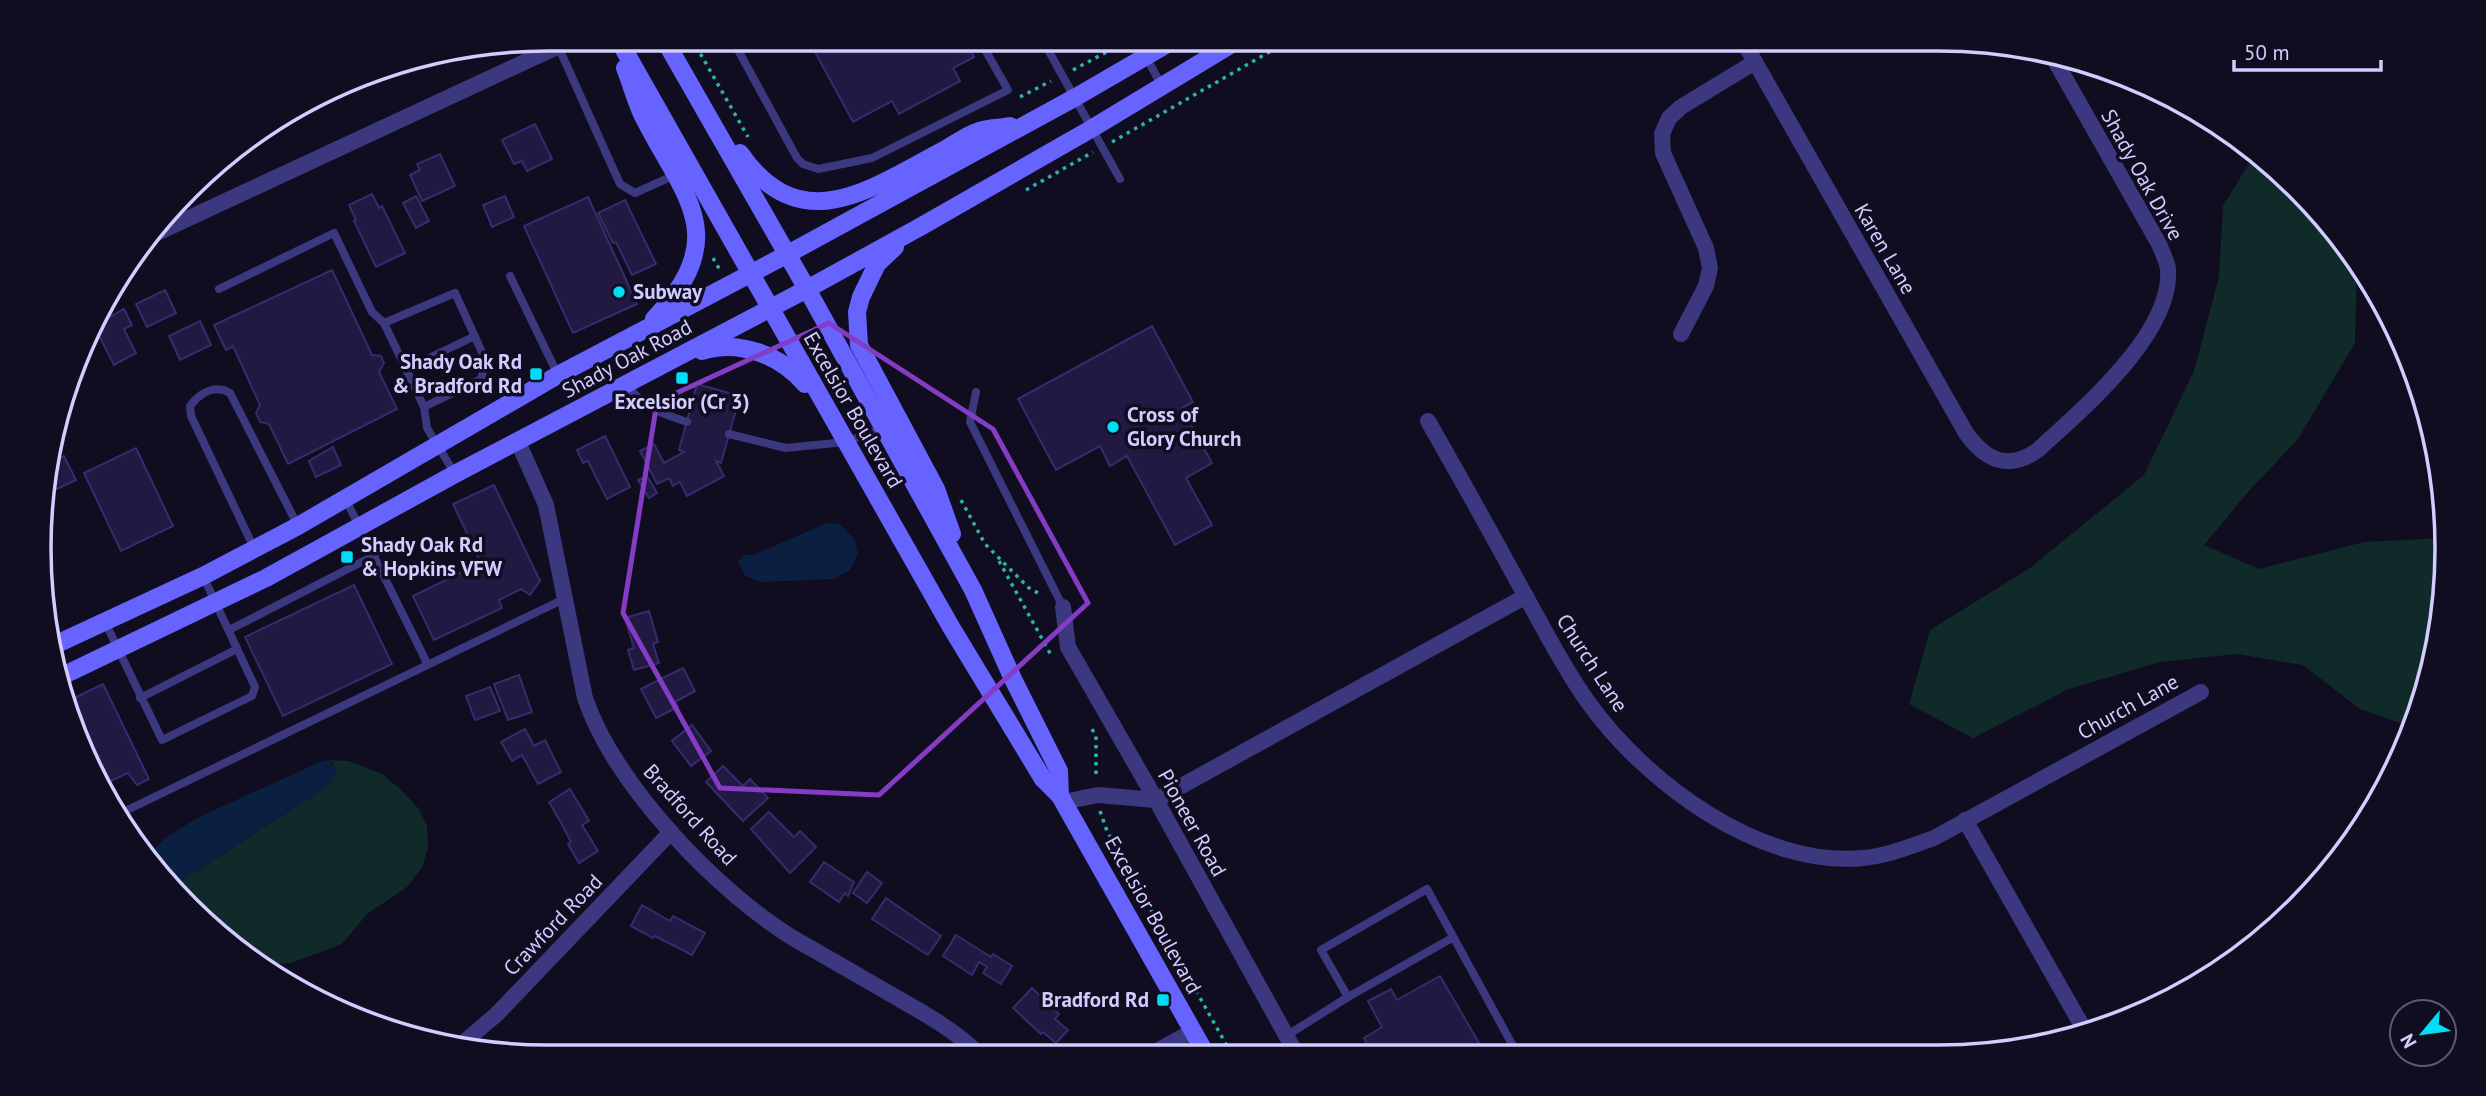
<svg xmlns="http://www.w3.org/2000/svg" width="2486" height="1096" font-family="'PT Sans',sans-serif">
<style>
.green{fill:#102a29}
.water{fill:#0b1f41}
.building{fill:#211941;stroke:#382b6d;stroke-width:2}
.lines{fill:none;stroke-linecap:round;stroke-linejoin:round}
.path{stroke:#2db1aa;stroke-width:3.5;stroke-dasharray:3.5 5;stroke-linecap:butt}
.lane{stroke:#3b387f;stroke-width:8}
.street{stroke:#3b387f;stroke-width:16}
.secondary{stroke:#6763ff;stroke-width:18}
.marked{fill:none;stroke:#843cc5;stroke-width:5;stroke-linejoin:round}
.poi-dot{fill:#00ddf7;stroke:#100d20;stroke-width:2.5}
.labels{text-anchor:middle;stroke-width:7;stroke-linejoin:round;paint-order:stroke}
.street-label{font-size:21px;fill:#d2ccff;stroke:#100d20}
.poi-label{font-size:21px;font-weight:bold;fill:#d2ccff;stroke:#100d20;text-anchor:start}
.rim{fill:none;stroke:#d2ccff;stroke-width:3.5}
</style>
<rect width="100%" height="100%" fill="#100d20"/>
<!-- green -->
<g class="green">
<path d="M2256 152 2274 165 2342 238 2357 262 2355 343 2298 439 2248 492 2204 545 2259 569 2364 542 2446 538 2443 615 2420 712 2412 727 2360 709 2303 665 2237 654 2160 662 2069 689 1973 738 1909 704 1930 630 2030 568 2144 475 2194 371 2219 277 2223 206Z"/>
<path d="M329 760 349 761 382 774 400 789 418 808 427 826 428 848 422 868 407 887 367 914 342 944 291 963 259 964 212 931 175 885 331 784 334 764Z"/>
</g>
<!-- water -->
<g class="water">
<path d="M827 523 839 524 855 539 858 554 850 570 833 579 761 582 745 576 738 562 744 555H754Z"/>
<path d="M329 760 337 771 331 784 175 885 149 854 165 838 199 817 320 762Z"/>
</g>
<!-- building -->
<g class="building">
<path d="M808 39H964L974 57 953 68 960 81 899 114 892 101 853 122Z"/>
<path d="M365 74 332 91 334 94 321 101 318 95Z"/>
<path d="M301 103 304 108 272 123 294 107Z"/>
<path d="M535 124 552 159 527 171 522 161 514 164 502 140Z"/>
<path d="M440 154 455 186 422 201 410 175 420 170 417 164Z"/>
<path d="M372 194 379 208 382 206 405 253 376 267 354 221 356 220 349 205Z"/>
<path d="M416 196 429 221 416 228 403 203Z"/>
<path d="M505 196 514 217 492 227 483 205Z"/>
<path d="M588 197 637 304 573 333 524 226Z"/>
<path d="M625 200 656 264 632 275 616 242 613 243 598 213Z"/>
<path d="M332 270 372 355 381 356 384 363 379 372 397 409 288 464 269 424 260 422 256 413 260 405 233 346 226 350 214 325Z"/>
<path d="M165 290 176 313 147 327 136 304Z"/>
<path d="M124 309 132 325 124 329 136 353 114 365 94 326Z"/>
<path d="M200 321 211 345 180 360 169 336Z"/>
<path d="M1152 326 1193 402 1182 408 1212 463 1186 478 1212 525 1175 545 1127 456 1110 466 1100 446 1056 470 1018 399Z"/>
<path d="M697 384 740 396 721 463 716 461 724 476 687 496 680 482 673 486 669 478 657 484 640 451 654 444 664 463 684 452 679 450Z"/>
<path d="M605 436 630 487 607 499 588 461 583 463 577 450Z"/>
<path d="M52 442 60 458 64 456 76 480 44 495 48 449Z"/>
<path d="M333 447 341 465 316 477 309 461Z"/>
<path d="M136 448 173 526 121 551 84 473Z"/>
<path d="M647 476 657 493 649 498 638 480Z"/>
<path d="M494 485 540 581 530 595 521 589 499 600 502 608 434 640 413 596 481 563 453 504Z"/>
<path d="M40 566 51 588 43 591Z"/>
<path d="M354 585 392 664 283 716 245 637Z"/>
<path d="M649 611 658 642 653 644 659 663 634 670 628 650 634 648 625 618Z"/>
<path d="M683 668 695 691 675 702 678 707 656 718 641 689Z"/>
<path d="M519 675 532 712 508 720 494 684Z"/>
<path d="M103 684 149 779 137 785 128 773 102 785 68 701Z"/>
<path d="M490 687 500 711 475 720 466 696Z"/>
<path d="M692 725 711 751 691 766 672 741Z"/>
<path d="M525 729 534 746 545 740 561 772 538 784 522 755 512 761 501 742Z"/>
<path d="M723 766 743 786 750 779 768 798 743 821 706 782Z"/>
<path d="M570 789 589 821 582 825 598 851 579 863 568 844 571 842 560 821 549 802Z"/>
<path d="M769 812 794 837 800 831 816 847 790 873 751 829Z"/>
<path d="M824 862 854 882 848 896 845 893 839 902 810 882Z"/>
<path d="M867 872 882 883 867 903 853 893Z"/>
<path d="M886 898 941 936 928 955 872 919Z"/>
<path d="M642 905 670 921 673 916 705 933 692 955 655 936 653 938 631 926Z"/>
<path d="M956 935 991 957 993 954 1012 966 1001 984 983 973 987 967 979 962 972 975 943 956Z"/>
<path d="M1440 976 1486 1055H1373L1364 1038 1382 1027 1368 1001 1391 989 1397 1000Z"/>
<path d="M1032 988 1059 1014 1055 1019 1068 1030 1056 1043 1043 1032 1041 1034 1013 1008Z"/>
</g>
<g class="lines">
<!-- path -->
<g class="path">
<path d="M692 39 748 137"/>
<path d="M1073 70 1125 42"/>
<path d="M1020 97 1051 81"/>
<path d="M1112 142 1292 39"/>
<path d="M1026 190 1093 152"/>
<path d="M713 258 721 272"/>
<path d="M961 500 985 544 1029 588 1040 594"/>
<path d="M999 561 1051 655"/>
<path d="M1092 729 1096 736V779"/>
<path d="M1100 811 1107 831 1232 1055"/>
</g>
<!-- lane -->
<g class="lane">
<path d="M732 39 797 158 803 164 818 169 872 158 1008 90 979 39"/>
<path d="M1042 39 1120 179"/>
<path d="M1136 39 1162 86"/>
<path d="M558 46 620 184 635 193 675 175"/>
<path d="M510 276 558 375"/>
<path d="M219 289 334 233 372 312 384 323"/>
<path d="M406 369 475 336"/>
<path d="M626 384C644 408 660 413 687 422"/>
<path d="M976 392 970 422 1063 607"/>
<path d="M424 407 481 379 486 361 455 293 384 323 424 407 427 428 455 474"/>
<path d="M729 434 786 448 845 442 884 428"/>
<path d="M346 500 427 663"/>
<path d="M254 548 191 416 190 406C200 393 214 384 230 393L298 526"/>
<path d="M105 622 162 740 252 696 255 687 203 576"/>
<path d="M229 630 375 555"/>
<path d="M140 698 237 649"/>
<path d="M117 815 564 599"/>
<path d="M1348 997 1452 938"/>
<path d="M1286 1036 1348 997 1321 950 1427 889 1518 1055"/>
</g>
<!-- street -->
<g class="street">
<path d="M1742 39 1966 433C1986 461 2008 471 2038 450 2081 410 2173 334 2168 269 2167 261 2162 252 2159 244L2053 57"/>
<path d="M157 233 574 39"/>
<path d="M1681 334 1706 286 1710 268 1706 248 1663 153 1662 134 1669 118 1681 107 1755 62"/>
<path d="M1428 421C1461 479 1494 538 1526 597 1546 632 1564 669 1588 702 1645 782 1760 868 1863 858 1887 856 1911 846 1934 838L2201 692"/>
<path d="M518 442 546 505 585 698C615 786 719 894 798 941 832 960 866 980 899 999 929 1016 957 1032 981 1056"/>
<path d="M1063 607 1068 647 1156 800 1297 1055"/>
<path d="M1063 802 1098 795 1156 800 1526 596"/>
<path d="M1965 820 2085 1031"/>
<path d="M463 1043 497 1014 671 832"/>
<path d="M1148 1056 1193 1031"/>
</g>
<!-- secondary -->
<g class="secondary">
<path d="M618 39 951 627 1043 779 1060 796 1207 1056"/>
<path d="M664 39 807 289 973 590 1013 679 1059 771 1060 796"/>
<path d="M625 68C631 83 635 99 642 114 683 197 734 234 654 319"/>
<path d="M740 153C802 243 874 186 946 149 956 143 967 135 979 131 988 128 1000 128 1010 126"/>
<path d="M895 247 877 264 861 297 857 312 859 345 936 489 952 534"/>
<path d="M702 351C739 339 780 355 805 384"/>
<path d="M48 648 203 576 298 526 558 375 786 255 1076 97 1176 39"/>
<path d="M60 677 266 578 455 474 807 289 920 227 1091 129 1240 39"/>
</g>
</g>
<!-- marked area -->
<path class="marked" d="M829 323 993 429 1088 603 879 795 720 788 623 613 657 402Z"/>
<!-- markers -->
<g class="poi-dot">
<circle cx="619" cy="292" r="7"/>
<rect x="529" y="367" width="14" height="14" rx="3.5"/>
<rect x="675" y="371" width="14" height="14" rx="3.5"/>
<circle cx="1113" cy="427" r="7"/>
<rect x="340" y="550" width="14" height="14" rx="3.5"/>
<rect x="1156" y="993" width="14" height="14" rx="3.5"/>
</g>
<g class="labels">
<!-- street labels -->
<g class="street-label">
<text transform="translate(2142 175) rotate(61)" y="7">Shady Oak Drive</text>
<text transform="translate(1885 249) rotate(60)" y="7">Karen Lane</text>
<text transform="translate(627 359) rotate(-28)" y="7">Shady Oak Road</text>
<text transform="translate(853 410) rotate(60)" y="7">Excelsior Boulevard</text>
<text transform="translate(1592 663) rotate(57)" y="7">Church Lane</text>
<text transform="translate(2128 707) rotate(-29)" y="7">Church Lane</text>
<text transform="translate(690 815) rotate(48)" y="7">Bradford Road</text>
<text transform="translate(1192 823) rotate(61)" y="7">Pioneer Road</text>
<text transform="translate(1153 915) rotate(61)" y="7">Excelsior Boulevard</text>
<text transform="translate(553 925) rotate(-46)" y="7">Crawford Road</text>
</g>
<!-- poi labels -->
<g class="poi-label">
<text x="633" y="299">Subway</text>
<text x="522" y="369" text-anchor="end">Shady Oak Rd<tspan x="522" dy="24">&amp; Bradford Rd</tspan></text>
<text x="682" y="409" text-anchor="middle">Excelsior (Cr 3)</text>
<text x="1127" y="422">Cross of<tspan x="1127" dy="24">Glory Church</tspan></text>
<text x="361" y="552">Shady Oak Rd<tspan x="361" dy="24">&amp; Hopkins VFW</tspan></text>
<text x="1149" y="1007" text-anchor="end">Bradford Rd</text>
</g>
</g>
<!-- crop -->
<path d="M0 0H2486V1096H0ZM548 51H1938A497 497 0 0 1 2435 548V548A497 497 0 0 1 1938 1045H548A497 497 0 0 1 51 548V548A497 497 0 0 1 548 51Z" fill="#100d20" fill-rule="evenodd"/>
<path class="rim" d="M548 51H1938A497 497 0 0 1 2435 548V548A497 497 0 0 1 1938 1045H548A497 497 0 0 1 51 548V548A497 497 0 0 1 548 51Z"/>
<!-- north arrow -->
<g transform="translate(2423 1033) rotate(241)"><circle r="33" fill="#100d20" stroke="#5e5979" stroke-width="2"/>
<path d="M0-5L12 26L0 18L-12 26Z" fill="#00ddf7"/>
<text y="-10" font-size="19" font-weight="bold" text-anchor="middle" fill="#d2ccff">N</text>
</g>
<!-- scale -->
<path d="M2234 60v10h147v-10" fill="none" stroke="#d2ccff" stroke-width="3.5"/>
<text x="2244" y="60" font-size="21" fill="#d2ccff" stroke="#100d20" stroke-width="5" paint-order="stroke">50 m</text>
</svg>
